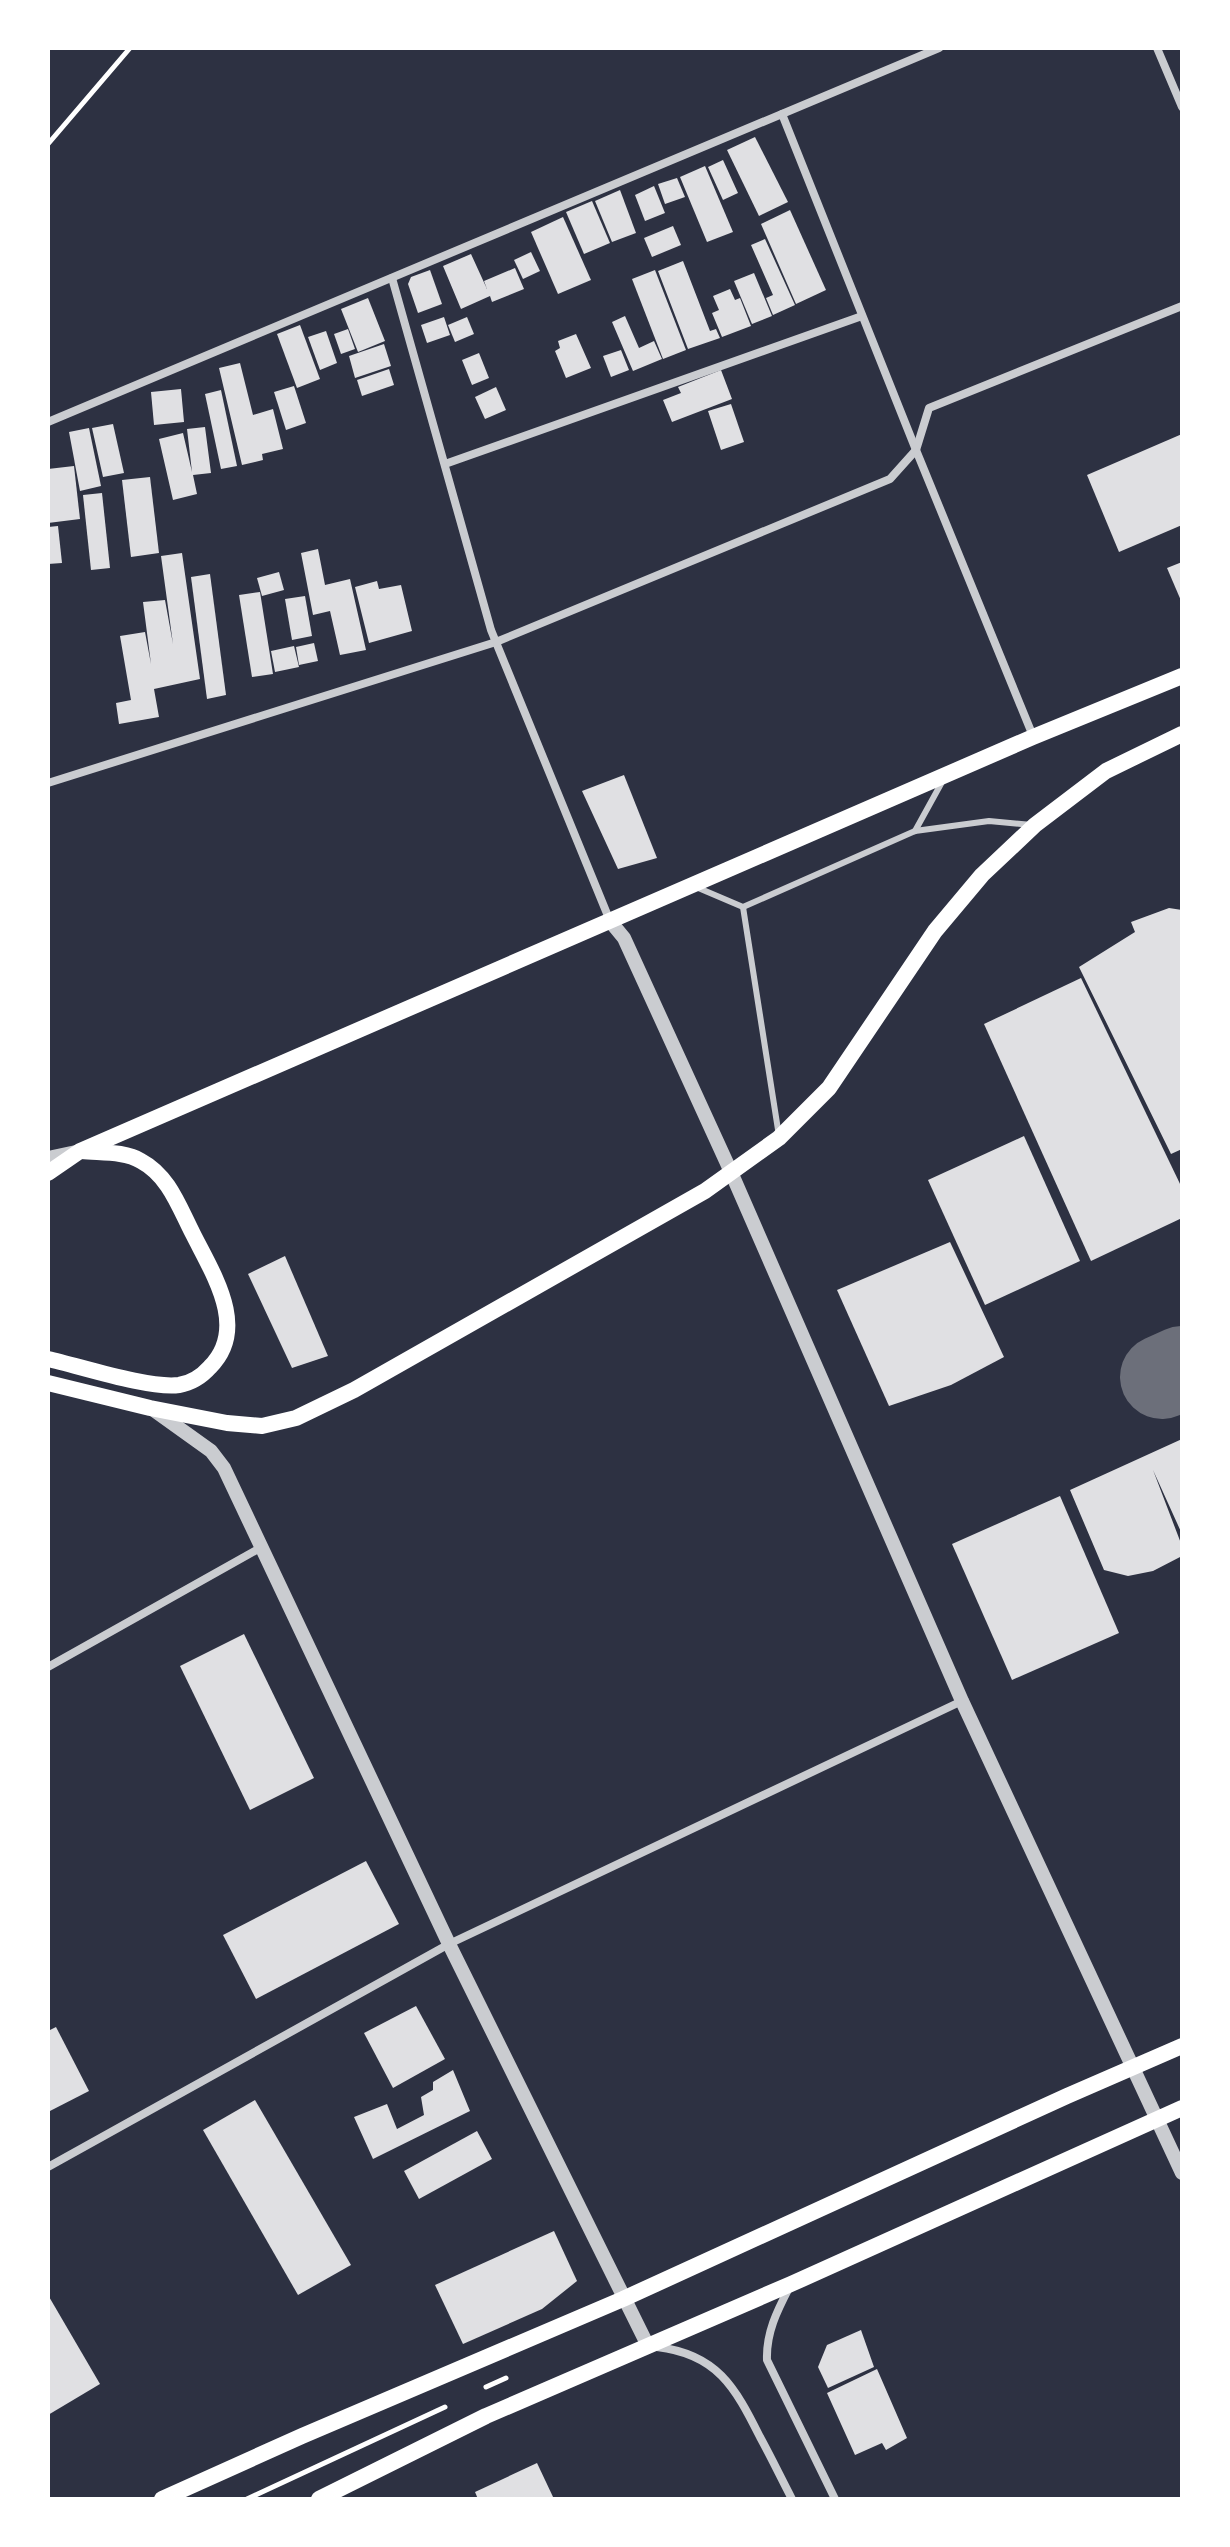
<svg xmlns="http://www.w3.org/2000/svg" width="1230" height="2547" font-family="'Nunito Sans',sans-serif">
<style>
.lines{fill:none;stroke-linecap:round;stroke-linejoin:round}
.taxiway{stroke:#6c6f7a;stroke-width:84}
.building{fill:#e0e0e3}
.path{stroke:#fff;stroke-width:5}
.service{stroke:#caccd0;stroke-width:6}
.minor{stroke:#caccd0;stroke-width:8}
.tertiary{stroke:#caccd0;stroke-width:14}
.secondary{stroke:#fff;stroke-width:16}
</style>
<rect width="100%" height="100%" fill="#2d3142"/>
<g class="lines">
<!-- taxiway -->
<path class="taxiway" d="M1162 1377 1182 1368"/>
</g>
<!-- building -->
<g class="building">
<path d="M755 137 788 202 759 216 727 150Z"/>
<path d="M723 160 738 193 723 200 708 167Z"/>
<path d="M705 166 733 232 707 242 680 177Z"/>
<path d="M677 178 685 197 665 204 658 184Z"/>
<path d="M654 186 665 213 645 221 635 195Z"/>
<path d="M620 190 636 233 612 242 595 201Z"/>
<path d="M592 201 610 243 584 254 566 212Z"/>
<path d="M790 210 826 290 796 304 761 224Z"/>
<path d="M563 217 591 280 558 294 531 232Z"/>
<path d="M673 226 681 245 652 257 644 238Z"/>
<path d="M765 239 795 305 773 315 766 298 773 295 751 245Z"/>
<path d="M531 252 540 271 523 279 514 260Z"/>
<path d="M471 254 487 289 484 281 515 268 524 289 492 302 490 296 461 309 443 266Z"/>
<path d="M683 261 710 331 716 329 720 338 688 349 658 271Z"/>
<path d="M430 270 442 304 418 313 408 284 411 277Z"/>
<path d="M655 270 686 350 663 359 632 279Z"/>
<path d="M754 273 772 316 752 324 734 281Z"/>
<path d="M730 289 735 300 740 298 751 326 722 337 712 313 719 310 713 296Z"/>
<path d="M368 298 385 341 358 352 341 309Z"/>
<path d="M625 316 639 348 654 341 662 359 633 371 612 322Z"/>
<path d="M444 317 450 335 427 343 421 325Z"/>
<path d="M467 317 474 334 455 342 448 325Z"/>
<path d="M300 325 320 379 297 388 277 334Z"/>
<path d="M348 329 355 349 341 354 334 334Z"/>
<path d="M326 331 337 363 320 370 308 337Z"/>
<path d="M576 334 591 368 566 378 555 351 560 348 558 341Z"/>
<path d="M384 344 391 366 355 378 349 356Z"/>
<path d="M621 350 629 370 611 377 603 356Z"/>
<path d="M479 353 489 378 472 385 462 360Z"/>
<path d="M240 363 253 415 273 409 283 449 262 454 263 460 242 465 219 368Z"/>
<path d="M389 369 394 385 362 396 357 380Z"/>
<path d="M721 370 732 399 672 422 663 400 681 393 678 387Z"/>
<path d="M294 386 306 423 286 430 274 392Z"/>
<path d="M496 387 506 410 485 419 475 397Z"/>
<path d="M181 389 184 422 154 425 151 392Z"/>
<path d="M221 390 237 466 221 469 205 394Z"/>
<path d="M731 404 744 442 721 450 708 411Z"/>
<path d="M113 424 124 473 103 477 92 428Z"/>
<path d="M205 427 211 473 193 475 197 494 173 500 159 439 183 433 192 472 187 429Z"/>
<path d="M89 428 101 486 80 491 69 432Z"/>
<path d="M1182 434V525L1119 552 1087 475Z"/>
<path d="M74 466 80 519 48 523V469Z"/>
<path d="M150 477 159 553 131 557 122 480Z"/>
<path d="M102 493 110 568 91 570 83 495Z"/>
<path d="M58 526 62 563 48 564V527Z"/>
<path d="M318 549 325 585 350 579 366 650 340 655 330 611 313 615 301 553Z"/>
<path d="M182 553 200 679 154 689 159 717 119 724 116 703 131 700 120 636 145 632 151 664 143 602 165 600 173 644 161 556Z"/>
<path d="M1182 562V603L1167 568Z"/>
<path d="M279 572 284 590 262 596 257 578Z"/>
<path d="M210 574 226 695 207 699 191 577Z"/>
<path d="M377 581 379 589 401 585 412 631 369 643 355 587Z"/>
<path d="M260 592 273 674 252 677 239 595Z"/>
<path d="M305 596 312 636 292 640 285 599Z"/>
<path d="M314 643 318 661 299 665 296 647Z"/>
<path d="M294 646 299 667 275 672 271 651Z"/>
<path d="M624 775 657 858 618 869 582 791Z"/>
<path d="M1169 908 1182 910V1149L1171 1154 1079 967 1135 932 1131 922Z"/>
<path d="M1081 978 1182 1188V1218L1091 1261 984 1024Z"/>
<path d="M1024 1136 1080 1261 985 1305 928 1180Z"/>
<path d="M950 1242 1004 1357 951 1385 889 1406 837 1290Z"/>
<path d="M285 1256 328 1356 292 1368 248 1274Z"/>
<path d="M1182 1439V1534L1153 1470 1182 1546V1556L1153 1571 1128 1576 1104 1570 1070 1490Z"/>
<path d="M1060 1496 1119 1633 1012 1680 952 1544Z"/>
<path d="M244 1634 314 1778 250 1810 180 1666Z"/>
<path d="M366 1861 399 1924 256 1999 223 1935Z"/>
<path d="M416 2006 445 2059 393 2088 364 2033Z"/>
<path d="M56 2027 89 2091 48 2112V2031Z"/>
<path d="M453 2070 470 2111 373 2159 354 2117 387 2104 397 2129 424 2115 421 2097 433 2090V2082Z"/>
<path d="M255 2100 351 2265 298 2295 203 2130Z"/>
<path d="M477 2131 492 2159 419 2199 404 2171Z"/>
<path d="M554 2231 577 2281 542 2309 463 2344 435 2285Z"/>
<path d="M48 2295 100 2384 48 2415Z"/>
<path d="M861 2330 874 2367 828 2388 818 2367 827 2345Z"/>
<path d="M877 2369 907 2438 886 2450 882 2443 855 2455 827 2393Z"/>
<path d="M537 2463 554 2499H478L475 2492Z"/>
</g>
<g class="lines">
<!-- path -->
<g class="path">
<path d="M48 144 130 48"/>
<path d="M486 2387 506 2378"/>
<path d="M247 2499 445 2407"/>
</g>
<!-- service -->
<g class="service">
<path d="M915 831 942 782"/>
<path d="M696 887 743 907 915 831 989 821 1032 825"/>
<path d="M743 907 779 1136"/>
</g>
<!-- minor -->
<g class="minor">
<path d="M1157 48 1182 107"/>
<path d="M782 114 916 450 1033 736"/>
<path d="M392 278 491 630 610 921"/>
<path d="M48 422 939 48"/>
<path d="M445 464 862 316"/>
<path d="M48 783 496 642 890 479 916 450 929 408 1182 306"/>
<path d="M48 1667 260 1548"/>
<path d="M48 2167 449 1944 962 1701"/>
<path d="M789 2288C777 2311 766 2333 767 2360L835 2499"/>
<path d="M657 2347C717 2354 735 2387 760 2437 771 2457 781 2478 792 2499"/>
</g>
<!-- tertiary -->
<g class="tertiary">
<path d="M610 921 624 938 731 1172 962 1701 1182 2173"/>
<path d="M48 1158 76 1152"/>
<path d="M151 1408 211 1451 224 1468 449 1944 648 2346"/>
</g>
<!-- secondary -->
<g class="secondary">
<path d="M48 1173 80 1151 1033 737 1182 676"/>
<path d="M48 1359C80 1366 149 1389 179 1385 191 1383 202 1376 210 1367 249 1328 213 1274 193 1234 179 1207 169 1176 141 1161 125 1151 100 1153 82 1151"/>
<path d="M48 1383 150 1408 227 1423 262 1426 296 1418 354 1390 705 1191 779 1138 829 1088 935 931 982 875 1035 825 1106 771 1182 734"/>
<path d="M162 2499 302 2436 623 2299 1067 2096 1182 2046"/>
<path d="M319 2499 486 2416 791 2284 1182 2108"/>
</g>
</g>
<!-- border -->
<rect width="1230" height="2547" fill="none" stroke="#ffffff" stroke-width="100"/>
</svg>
